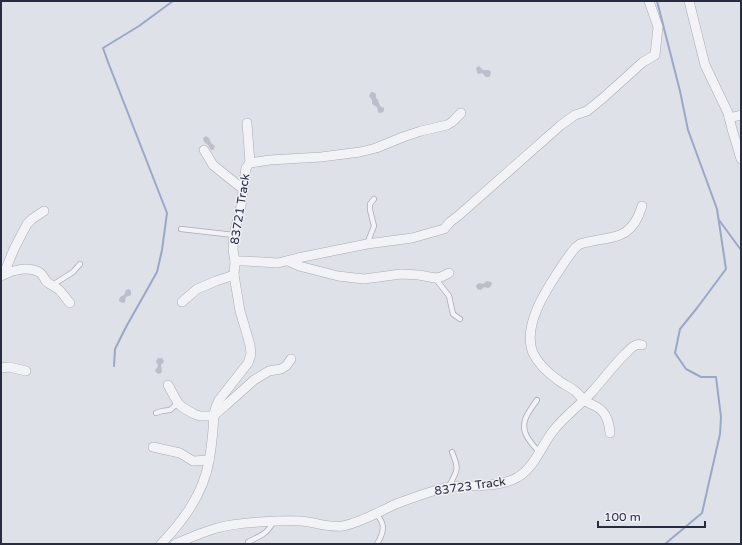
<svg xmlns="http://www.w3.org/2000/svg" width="742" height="545" font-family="'Varela Round',sans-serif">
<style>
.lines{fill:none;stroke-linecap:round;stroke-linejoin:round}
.stream{stroke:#99a8c9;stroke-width:2}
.building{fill:#bcbfcb}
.lane-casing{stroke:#a8abb6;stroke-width:6}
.street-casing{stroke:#a8abb6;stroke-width:10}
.lane{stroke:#f2f2f7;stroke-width:4.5}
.street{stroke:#f2f2f7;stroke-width:9}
.labels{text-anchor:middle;stroke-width:3;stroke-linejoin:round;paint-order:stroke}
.street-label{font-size:12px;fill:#282c40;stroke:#eef0f6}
</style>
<rect width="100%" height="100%" fill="#dfe1e8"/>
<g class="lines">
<!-- stream -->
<g class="stream">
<path d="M657 1 680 91 688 130 717 209 726 269 697 308 680 329 675 353 686 369 701 377H716L721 417 720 434 702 513 665 544"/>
<path d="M719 220 741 250"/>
<path d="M114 366 115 349 126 327 157 272 162 250 167 213 108 62 103 48 139 26 173 1"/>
</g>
</g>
<!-- building -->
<g class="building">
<path d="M479 66 483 70H489L491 72 490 76 489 77H486L482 73 479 74 477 73 476 68Z"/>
<path d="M371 92H373L376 94V98L378 100 380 106 384 108V110L383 112 380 113 378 112 377 107 372 104V100L369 96Z"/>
<path d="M206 136 209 138 211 143 215 146 214 149 213 150H211L208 145 204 142 203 138Z"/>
<path d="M487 281 491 282 492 284 490 287 488 288 484 287 481 290 477 289 476 286 477 284 480 283 483 284Z"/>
<path d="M129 289 131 291V295L126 297 125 302 123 303 120 302 119 300 120 297 124 295 126 290Z"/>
<path d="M158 358H162L164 361 163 363 161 365 162 371 161 373 159 374 157 373 155 371 156 369 158 366 156 361Z"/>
</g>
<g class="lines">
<defs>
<g id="lane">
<path d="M181 229 234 235"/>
<path d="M367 244 374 226 370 210V204L374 199"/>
<path d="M435 278 449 296 453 314 460 319"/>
<path d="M51 286 73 272 80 264"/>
<path d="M537 400C533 406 527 413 525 420 521 433 531 443 539 452"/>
<path d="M156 413 162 411 170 410 178 403"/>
<path d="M448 488C457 470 460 471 452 452"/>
<path d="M376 514C386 524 384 532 377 544"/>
<path d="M248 542C262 535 266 535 274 521"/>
</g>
<g id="street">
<path d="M689 1 705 65 728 113 732 129 741 159"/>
<path d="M729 118 741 115"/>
<path d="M247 123 250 163"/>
<path d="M204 150 213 165 229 178 243 189"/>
<path d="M235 261H245L278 263 298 258 367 244 412 238 444 229 450 222 458 216 561 125 575 115 587 111 603 98 643 62 655 55 658 27 649 1"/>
<path d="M288 261 299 266 338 276 364 279 401 274 419 275 435 278 441 277 449 273"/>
<path d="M3 275C13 270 28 266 39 272 43 274 44 279 47 282 50 285 54 286 58 289 62 292 66 299 70 303"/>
<path d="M1 276 5 271 14 249 27 224 32 219 44 211"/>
<path d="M182 302 197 289 216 281 234 275"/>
<path d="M1 368 9 367 26 371"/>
<path d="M168 385 178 403 182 407 194 414 200 416H213L225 406 254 380 269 371 281 369 286 366 291 359"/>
<path d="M610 433C609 423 607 413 597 407 593 405 588 403 584 400 581 398 579 394 575 391 570 387 563 384 558 380 548 373 538 363 533 353 522 326 546 290 560 269 565 261 570 254 576 247L580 244C611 235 631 243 642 206"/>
<path d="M153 447 180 453 193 461 209 460"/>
<path d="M161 544C184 520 203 494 209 461 211 451 212 440 213 430 214 418 213 411 219 400L248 363 251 354 250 345 246 331 240 311 234 275 235 261 233 250 234 235 241 206 245 174 246 168 250 163 270 160 321 157 360 152 376 148 403 137 421 131 447 125 452 122 461 113"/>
<path d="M175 544C189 538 203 532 217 528 231 524 245 523 259 522 273 521 287 520 301 521 315 522 328 528 343 526 362 522 378 512 396 504 412 498 428 492 444 488 467 484 498 489 518 477 534 468 542 445 553 431 564 417 579 406 591 393 603 380 613 366 625 354 628 352 630 348 634 346 637 344 639 344 642 345"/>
</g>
</defs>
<!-- lane casing -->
<use href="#lane" class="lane-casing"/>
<!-- street casing -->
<use href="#street" class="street-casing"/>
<!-- lane -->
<use href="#lane" class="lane"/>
<!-- street -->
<use href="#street" class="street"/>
</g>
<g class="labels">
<!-- street labels -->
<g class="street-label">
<text transform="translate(240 209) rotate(-81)" y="4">83721 Track</text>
<text transform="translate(470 486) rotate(-8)" y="4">83723 Track</text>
</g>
</g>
<!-- border -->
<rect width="742" height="545" fill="none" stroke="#282c40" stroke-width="4"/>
<!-- scale -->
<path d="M598 521v6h107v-6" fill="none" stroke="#282c40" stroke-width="2"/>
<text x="604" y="521" font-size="12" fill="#282c40" stroke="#eef0f6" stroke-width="3" paint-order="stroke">100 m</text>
</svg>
